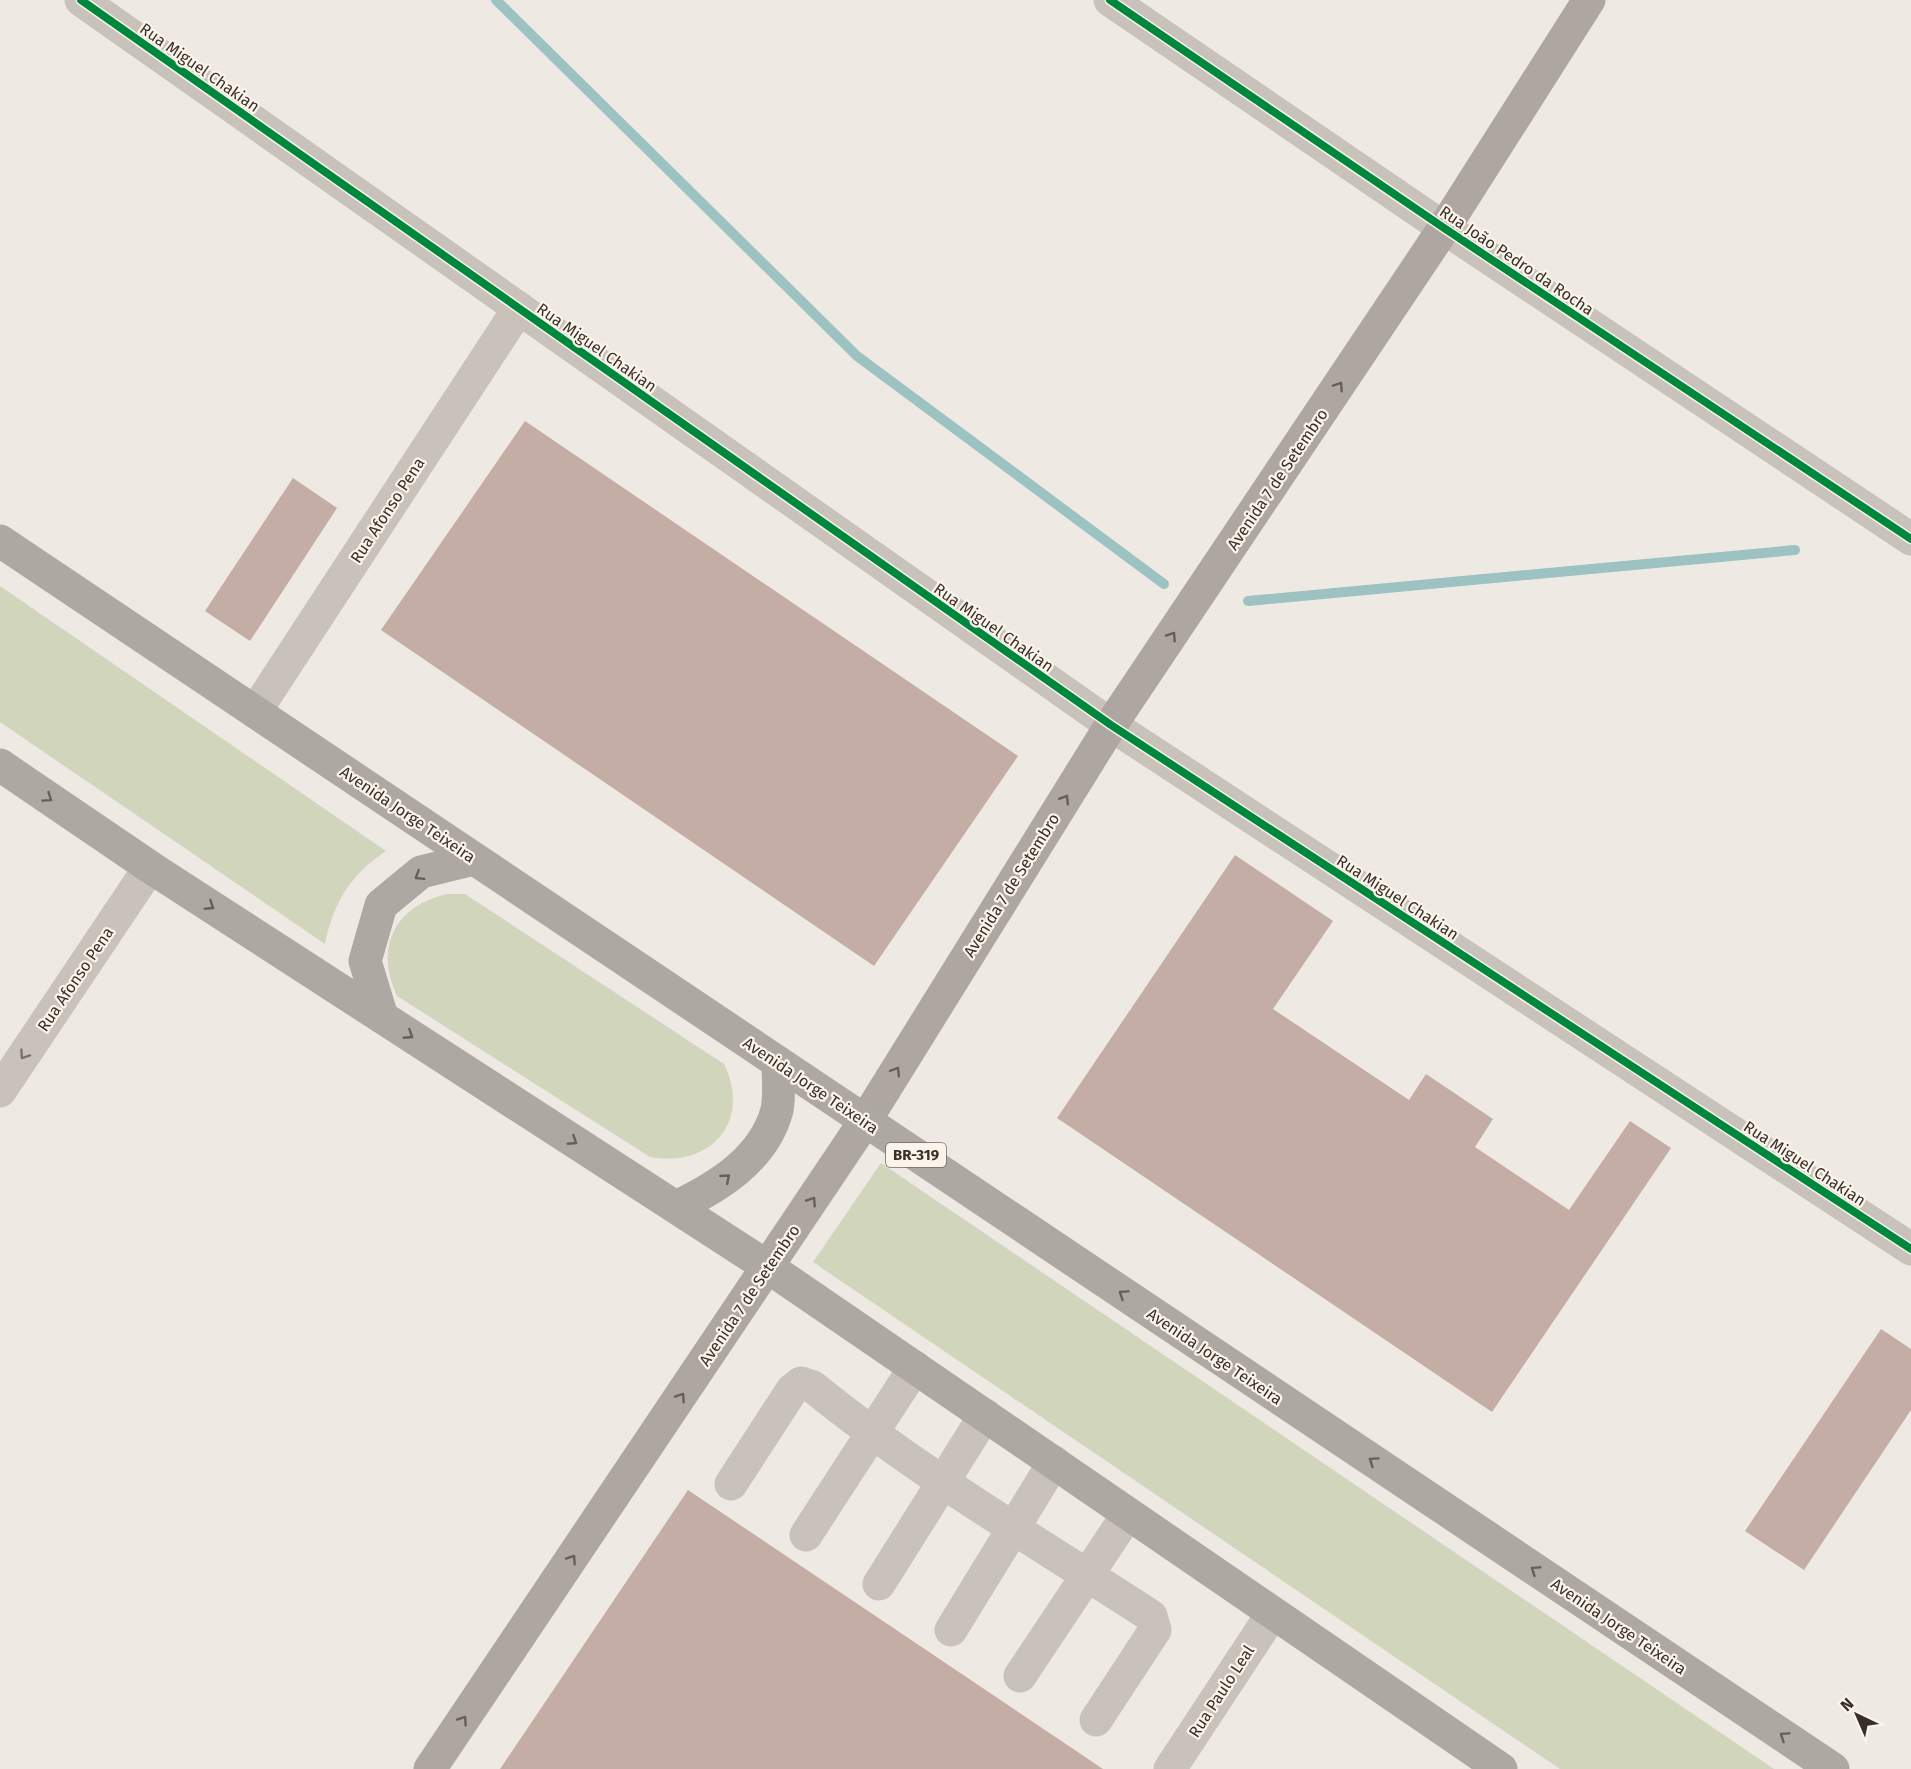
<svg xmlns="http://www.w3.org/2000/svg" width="1911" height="1769" font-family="'Fira Sans',sans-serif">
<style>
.green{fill:#d0d5bc}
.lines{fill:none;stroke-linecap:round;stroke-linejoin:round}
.stream{stroke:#9dc2c2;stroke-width:10}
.building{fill:#c4ada4}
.minor{stroke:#c9c2bb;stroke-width:33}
.major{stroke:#aea6a0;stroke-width:33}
.highway{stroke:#aea8a2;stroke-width:33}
.cycleway-casing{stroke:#fbf4eb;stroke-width:11}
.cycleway{stroke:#00873e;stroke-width:8}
.oneway{stroke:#685e59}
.oneway2{stroke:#685f59}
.oneway3{stroke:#7a716b}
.labels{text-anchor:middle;stroke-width:4.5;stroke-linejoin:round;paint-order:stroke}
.shield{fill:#fbf4eb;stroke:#746963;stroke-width:1.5}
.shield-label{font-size:15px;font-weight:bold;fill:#3a2e29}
.street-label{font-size:16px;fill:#3a2e29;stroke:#fbf4eb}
</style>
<rect width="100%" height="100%" fill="#efe9e3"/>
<!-- green -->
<g class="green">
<path d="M0 586 386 851C351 874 333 903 325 944L0 722Z"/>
<path d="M447 894H465L724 1064C752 1121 711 1168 650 1157L397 996C374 947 395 906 447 894Z"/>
<path d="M881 1163 1774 1769H1560L813 1262Z"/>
</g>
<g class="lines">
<!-- stream -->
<g class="stream">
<path d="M496 0 857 356 1164 584"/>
<path d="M1248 601 1795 550"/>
</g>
</g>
<!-- building -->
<g class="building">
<path d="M525 421 1018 756 874 966 381 630Z"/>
<path d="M293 478 337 508 250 641 205 611Z"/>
<path d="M1235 855 1333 921 1273 1009 1409 1100 1426 1074 1493 1119 1475 1147 1569 1210 1630 1121 1671 1148 1492 1412 1057 1118Z"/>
<path d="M1881 1329 1911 1349V1410L1804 1570 1745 1531Z"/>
<path d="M688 1490 1103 1769H500Z"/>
</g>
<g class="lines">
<!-- minor -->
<g class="minor">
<path d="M81 0 1111 725 1911 1249"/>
<path d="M1110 0 1444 228 1911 539"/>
<path d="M255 712 519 308"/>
<path d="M0 1091 150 867"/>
<path d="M731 1484 792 1390 801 1383 813 1387C919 1473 1037 1542 1151 1616L1155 1630 1096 1720"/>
<path d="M806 1535 915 1367"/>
<path d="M879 1584 985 1415"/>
<path d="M951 1630 1054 1462"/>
<path d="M1020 1676 1128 1514"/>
<path d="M1170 1769 1272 1614"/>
</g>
<!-- major -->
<path class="major" d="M430 1769 865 1121 1111 725 1444 228 1589 0"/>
<!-- highway -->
<g class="highway">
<path d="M0 541 1833 1769"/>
<path d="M0 765 150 867 768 1267 1501 1769"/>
<path d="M382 1017 365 961 381 905 421 872 474 859"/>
<path d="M676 1207C718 1187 764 1159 777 1110 780 1095 778 1078 778 1063"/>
</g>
<defs>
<g id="cycleway">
<path d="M81 0 1111 725 1911 1249"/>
<path d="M1110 0 1444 228 1911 539"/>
</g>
</defs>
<!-- cycleway casing -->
<use href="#cycleway" class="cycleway-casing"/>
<!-- cycleway -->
<use href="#cycleway" class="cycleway"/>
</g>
<!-- one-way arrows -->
<defs><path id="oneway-chevron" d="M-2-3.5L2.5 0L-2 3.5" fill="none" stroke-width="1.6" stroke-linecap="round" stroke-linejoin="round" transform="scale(1.5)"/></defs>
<g class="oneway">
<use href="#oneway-chevron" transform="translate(1339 386) rotate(-56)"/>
<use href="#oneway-chevron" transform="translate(1172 636) rotate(-56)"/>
<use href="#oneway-chevron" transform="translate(1065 799) rotate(-58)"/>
<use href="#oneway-chevron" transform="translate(896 1071) rotate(-58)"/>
<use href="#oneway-chevron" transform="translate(812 1201) rotate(-56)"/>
<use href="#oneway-chevron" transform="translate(681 1397) rotate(-56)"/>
<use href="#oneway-chevron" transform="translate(572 1559) rotate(-56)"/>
<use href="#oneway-chevron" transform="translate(463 1720) rotate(-56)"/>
</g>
<g class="oneway2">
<use href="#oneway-chevron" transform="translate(48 798) rotate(34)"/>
<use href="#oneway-chevron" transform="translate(419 876) rotate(148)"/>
<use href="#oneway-chevron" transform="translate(210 906) rotate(33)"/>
<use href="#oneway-chevron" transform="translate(409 1035) rotate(33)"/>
<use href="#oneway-chevron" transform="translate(573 1141) rotate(33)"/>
<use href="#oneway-chevron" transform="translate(726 1178) rotate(-41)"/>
<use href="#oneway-chevron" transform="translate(1123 1294) rotate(-146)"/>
<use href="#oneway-chevron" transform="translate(1373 1461) rotate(-146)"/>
<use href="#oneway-chevron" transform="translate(1535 1570) rotate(-146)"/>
<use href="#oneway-chevron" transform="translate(1784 1736) rotate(-146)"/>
</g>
<use class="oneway3" href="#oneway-chevron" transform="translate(24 1055) rotate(124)"/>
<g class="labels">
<!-- shield labels -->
<rect class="shield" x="886" y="1143" width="60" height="24" rx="4.5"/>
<g class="shield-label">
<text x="916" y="1160">BR-319</text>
</g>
<!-- street labels -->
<g class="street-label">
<text transform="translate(200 67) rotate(35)" y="6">Rua Miguel Chakian</text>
<text transform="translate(1517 260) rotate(34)" y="6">Rua João Pedro da Rocha</text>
<text transform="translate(597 347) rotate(35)" y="6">Rua Miguel Chakian</text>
<text transform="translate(1277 479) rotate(-56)" y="6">Avenida 7 de Setembro</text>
<text transform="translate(387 510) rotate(-57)" y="6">Rua Afonso Pena</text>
<text transform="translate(994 627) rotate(35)" y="6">Rua Miguel Chakian</text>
<text transform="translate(408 814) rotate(34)" y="6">Avenida Jorge Teixeira</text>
<text transform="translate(1011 885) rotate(-58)" y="6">Avenida 7 de Setembro</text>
<text transform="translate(1398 897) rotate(33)" y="6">Rua Miguel Chakian</text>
<text transform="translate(75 979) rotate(-56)" y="6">Rua Afonso Pena</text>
<text transform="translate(811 1085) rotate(34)" y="6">Avenida Jorge Teixeira</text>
<text transform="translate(1805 1163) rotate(33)" y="6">Rua Miguel Chakian</text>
<text transform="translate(749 1295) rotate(-56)" y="6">Avenida 7 de Setembro</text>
<text transform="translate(1215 1356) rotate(34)" y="6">Avenida Jorge Teixeira</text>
<text transform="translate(1619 1626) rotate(34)" y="6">Avenida Jorge Teixeira</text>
<text transform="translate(1221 1691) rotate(-57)" y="6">Rua Paulo Leal</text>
</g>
</g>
<!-- north arrow -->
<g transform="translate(1857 1715) rotate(316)" stroke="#fbf4eb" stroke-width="4.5" paint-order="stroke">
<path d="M0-4.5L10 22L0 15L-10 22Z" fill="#3a2e29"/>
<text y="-9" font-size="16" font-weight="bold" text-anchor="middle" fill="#3a2e29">N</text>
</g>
</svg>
